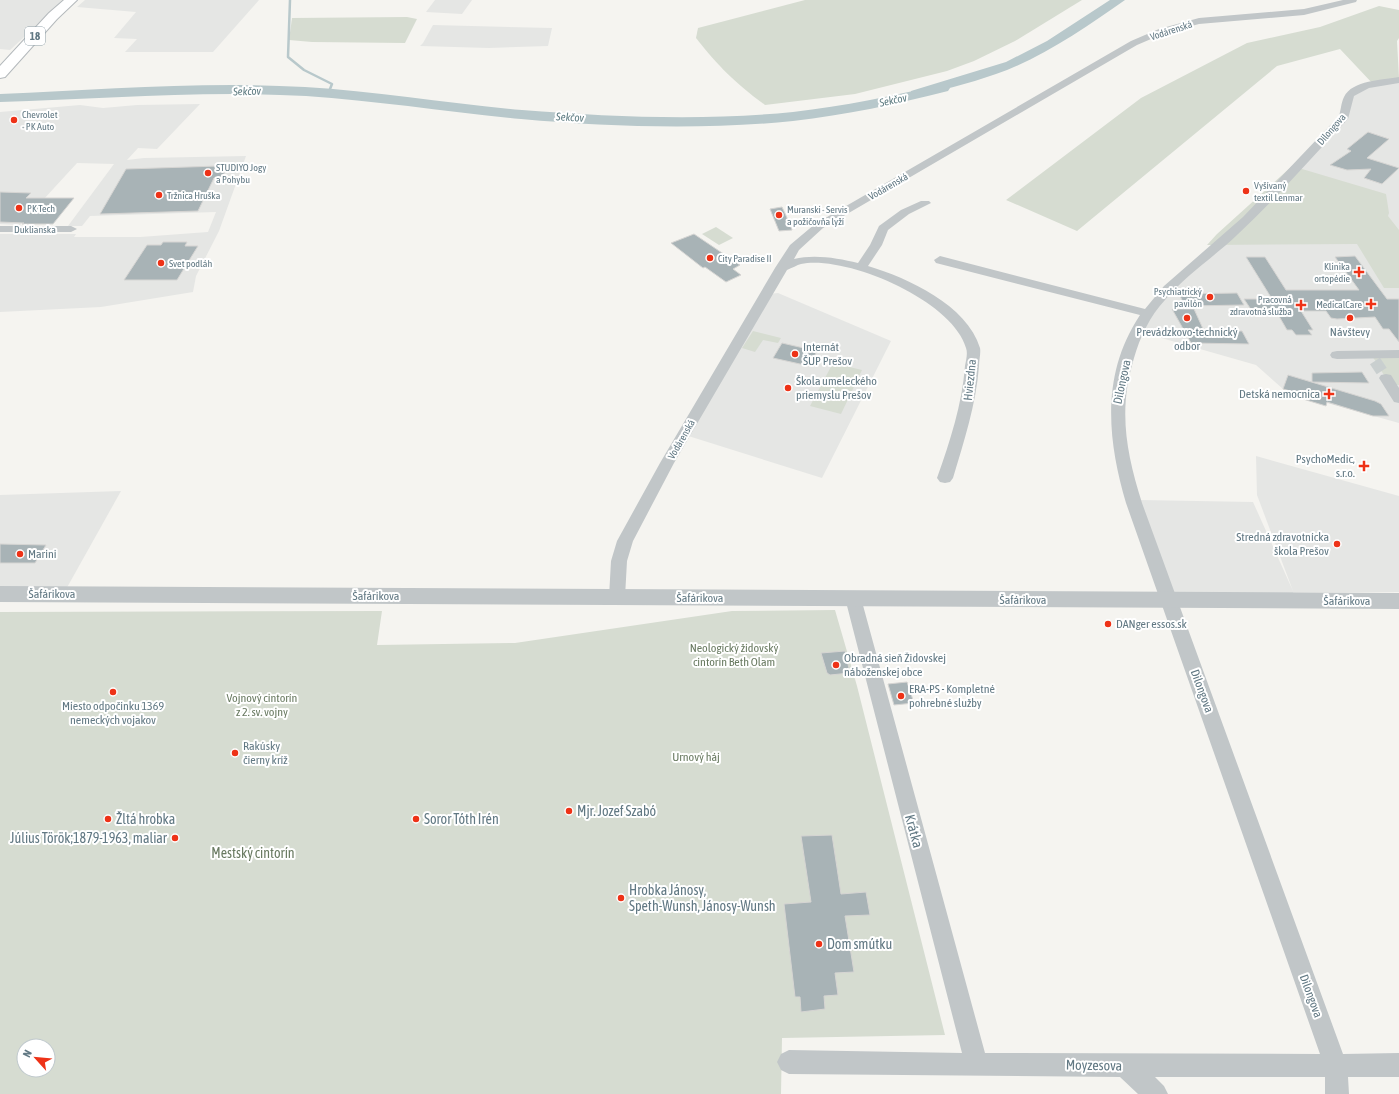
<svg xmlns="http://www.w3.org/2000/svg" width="1399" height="1094" font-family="'Asap Condensed',sans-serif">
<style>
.built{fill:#e5e6e4}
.green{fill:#d6dcd1;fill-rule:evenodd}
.water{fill:#b8c8cb}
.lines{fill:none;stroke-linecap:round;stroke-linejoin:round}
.stream{stroke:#b8c8cb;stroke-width:2.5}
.river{fill:#b8c8cb;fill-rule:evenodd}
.building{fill:#a8b3b6;stroke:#d6d5d3}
.minor-tunnel{stroke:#c9cfcf;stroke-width:12;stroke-dasharray:12 6;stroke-linecap:butt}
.primary-casing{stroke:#b4b9bc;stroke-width:2}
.minor{fill:#c1c6c8;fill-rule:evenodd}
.tertiary{fill:#c1c6c8;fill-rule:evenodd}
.primary{fill:#fff;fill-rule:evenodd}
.poi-dot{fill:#ee3217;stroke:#fff;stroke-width:1.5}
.labels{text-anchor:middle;stroke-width:4;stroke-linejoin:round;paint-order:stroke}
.far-street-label{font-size:10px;fill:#617883;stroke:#fff}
.far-poi-label{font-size:10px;fill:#617883;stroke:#fff;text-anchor:start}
.shield{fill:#fff;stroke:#90a0a8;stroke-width:1}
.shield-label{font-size:11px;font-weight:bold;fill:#617883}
.far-water-label{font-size:11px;font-style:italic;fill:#5d7b81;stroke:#fff}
.poi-label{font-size:12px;fill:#617883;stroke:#fff;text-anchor:start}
.street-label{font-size:12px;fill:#617883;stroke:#fff}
.park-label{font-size:12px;fill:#697a61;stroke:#fff}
.near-poi-label{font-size:14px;fill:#617883;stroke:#fff;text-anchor:start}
.near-street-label{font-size:14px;fill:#617883;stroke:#fff}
.near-park-label{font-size:14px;fill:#697a61;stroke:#fff}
</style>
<rect width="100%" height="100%" fill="#f5f4f0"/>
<!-- built -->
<g class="built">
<path d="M0 0H64L10 50 0 49Z"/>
<path d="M85 0H259L213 52H125L137 39 114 38 136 12 77 7Z"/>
<path d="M435 0H472L462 14 426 12Z"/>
<path d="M433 25 552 28 548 46 489 48 420 46 423 43Z"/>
<path d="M1399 80V423L1327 403 1326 406 1293 396 1294 392 1283 389 1256 365 1137 331 1147 313 1343 117 1355 91Z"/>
<path d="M200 104 157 149 138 148 127 160 144 158 246 156 219 231 196 276 193 292 101 307 0 312V234H76L74 237H140L208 232 216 212 90 216 82 226H68L114 164 77 163 20 225 0 224V112L80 105 103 108 137 105Z"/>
<path d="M778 293 891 341 822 478 682 434 760 295Z"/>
<path d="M1256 456 1399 496V592H1293L1294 595 1172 593 1140 500 1253 502 1293 591 1257 495Z"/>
<path d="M121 491 60 600H0V495Z"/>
</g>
<!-- green -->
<g class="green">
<path d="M805 0H1082L1015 41 974 61 947 71 855 94 765 105C735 83 719 67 696 38L698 28Z"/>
<path d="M1379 6 1399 10V38L1397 41 1399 78 1373 84 1340 49 1277 66 1077 231 1006 200 1141 98 1247 43 1320 27Z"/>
<path d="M407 17 417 19 405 43 312 42 289 40 292 18Z"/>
<path d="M1292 166 1386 194 1389 213 1388 216 1399 230V288H1384L1357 244 1207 245 1217 234Z"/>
<path d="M716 227 733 238 719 245 702 234Z"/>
<path d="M753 331 781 338 778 343 763 340 755 352 742 348Z"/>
<path d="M1371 354H1399V385H1390Z"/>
<path d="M833 363 862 370 841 414 810 406Z"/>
<path d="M835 610 857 686 945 1035 782 1038 781 1094H0V612L382 611 377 645 515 643 732 611ZM24 1046H48V1070H24Z"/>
</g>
<!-- water -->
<path class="water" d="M1110 0H1125C1085 28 1042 58 996 74 968 84 939 91 911 97V91L1006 62 1047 41Z"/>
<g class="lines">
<!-- stream -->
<path class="stream" d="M290 0 288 57 304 70 332 84 328 94"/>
<!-- river -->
<path class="river" d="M943 84 948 85 950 88 948 91C897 104 846 115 793 121 703 130 611 127 521 119 449 112 378 101 306 96 204 90 102 99 0 102V94C101 90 203 81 305 87 377 91 450 104 522 110 612 117 704 121 793 112 844 106 894 96 943 84Z"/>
</g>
<!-- building -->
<g class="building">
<path d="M1368 132 1389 139 1367 158 1399 168 1382 184 1364 178 1371 169 1347 170 1330 165 1351 151 1347 149Z"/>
<path d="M219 166 218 167H227L222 178H214L198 211 100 214 126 169Z"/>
<path d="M0 192 31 193 26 198H74L53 224H22L24 223 0 222Z"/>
<path d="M782 207 788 220 792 230 779 231 770 209Z"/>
<path d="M694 234 740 265 733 269 741 275 726 282 705 267 703 268 671 243Z"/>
<path d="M163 242H187L185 246H198L177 280H124L147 245H161Z"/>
<path d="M1355 256 1387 299H1399V342L1389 329H1383L1375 317 1337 319 1331 318 1326 311H1301L1313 330H1308L1312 335H1296L1292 330H1287L1276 311H1252L1244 299H1272L1246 257H1265L1286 290H1359L1335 257Z"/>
<path d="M1237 293 1244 305 1185 306 1179 294Z"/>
<path d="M1172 309H1194L1204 331H1242L1249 344 1191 343Z"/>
<path d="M782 343 795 346 817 351 809 366 773 358Z"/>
<path d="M1362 372 1369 383 1312 382V373Z"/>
<path d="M1288 375 1375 401 1381 404 1389 416H1373L1327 402 1326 406 1293 396 1294 392 1283 389Z"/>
<path d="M0 544 46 545 35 563H0Z"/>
<path d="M845 651 850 673 830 675 827 673 821 653Z"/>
<path d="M907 682 914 703 894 705 888 684Z"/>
<path d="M832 835 841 894 866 892 870 915 845 916 854 972 835 973 838 995 824 996 825 1009 801 1012 800 997H795L784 904 811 902 801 836Z"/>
</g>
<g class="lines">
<!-- minor-tunnel -->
<path class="minor-tunnel" d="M1375 361 1383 373"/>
<defs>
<path id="primary" d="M64 0H77L57 19 5 77 0 78V66L49 13Z"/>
</defs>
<!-- primary casing -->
<use href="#primary" class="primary-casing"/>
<!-- minor -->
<g class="minor">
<path d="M1343 0H1357L1356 2 1304 15 1199 24 1165 33 1137 45 823 228 799 250 794 259C814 254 838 258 858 263L870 245 879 226 901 210 921 201H929L931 203 909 214 888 230 882 245 868 266C908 278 967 305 980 348 981 353 979 360 979 366 976 405 964 441 953 478L950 482 945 483 940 482 937 478C950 441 962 405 965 366 966 360 968 353 966 348 953 301 847 255 801 264 797 265 792 268 787 270L674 463 633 541 627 561 625 597 623 601 617 603 611 601 609 597 611 561 617 541 660 463 775 268 790 245 815 224 1131 41 1159 29 1199 18 1304 9Z"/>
<path d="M1399 77V83L1369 88 1354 96 1348 119C1311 158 1276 199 1237 235 1214 257 1186 275 1165 300 1150 316 1140 337 1134 358 1118 410 1126 452 1142 503L1343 1054 1399 1053V1077H1348L1349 1094H1325V1077H1155L1164 1086 1168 1094H1138L1120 1077 789 1074 781 1070 777 1062 781 1054 789 1050 962 1053 845 598 847 593 853 592 859 593 861 598 985 1053 1320 1054 1126 503C1107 438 1101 374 1140 315L936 263 934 260 940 256 1145 309 1164 286 1243 217 1339 116C1341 110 1341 103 1344 97 1352 80 1383 80 1399 77Z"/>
<path d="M0 226H71L77 229 71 232H0Z"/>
<path d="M1399 350V358L1337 359 1332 358 1330 355 1332 352 1337 351Z"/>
<path d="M1386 374 1391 375 1399 388V403L1394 402 1379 378 1381 375Z"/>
</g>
<!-- tertiary -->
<path class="tertiary" d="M0 586 1399 593V609L0 602Z"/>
<!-- primary -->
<use href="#primary" class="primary"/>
</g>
<!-- markers -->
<g class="poi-dot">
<circle cx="14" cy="120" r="4"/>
<circle cx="208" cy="173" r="4"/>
<circle cx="1246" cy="191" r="4"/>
<circle cx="159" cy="195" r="4"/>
<circle cx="19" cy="208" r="4"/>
<circle cx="779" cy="215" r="4"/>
<circle cx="710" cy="258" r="4"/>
<circle cx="161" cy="263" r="4"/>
<path d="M1357 266h4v4h4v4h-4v4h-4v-4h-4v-4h4z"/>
<circle cx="1210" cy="297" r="4"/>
<path d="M1369 298h4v4h4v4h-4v4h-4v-4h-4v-4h4z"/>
<path d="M1299 299h4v4h4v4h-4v4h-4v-4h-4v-4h4z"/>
<circle cx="1187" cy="318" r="4"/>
<circle cx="1350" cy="318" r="4"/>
<circle cx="795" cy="354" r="4"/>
<circle cx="788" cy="388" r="4"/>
<path d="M1327 388h4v4h4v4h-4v4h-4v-4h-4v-4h4z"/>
<path d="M1362 460h4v4h4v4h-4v4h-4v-4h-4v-4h4z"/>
<circle cx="1337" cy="544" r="4"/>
<circle cx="20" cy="554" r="4"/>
<circle cx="1108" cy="624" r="4"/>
<circle cx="836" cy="665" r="4"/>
<circle cx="113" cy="692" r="4"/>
<circle cx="901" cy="696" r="4"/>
<circle cx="235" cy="753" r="4"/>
<circle cx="569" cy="811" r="4"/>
<circle cx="108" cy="819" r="4"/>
<circle cx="416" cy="819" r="4"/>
<circle cx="175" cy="838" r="4"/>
<circle cx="621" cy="898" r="4"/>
<circle cx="819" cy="944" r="4"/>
</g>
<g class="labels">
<!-- far-street labels -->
<g class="far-street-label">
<text transform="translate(1171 30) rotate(-18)" y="4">Vodárenská</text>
<text transform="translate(1331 129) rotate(-49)" y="4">Dilongova</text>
<text transform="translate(888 186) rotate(-30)" y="4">Vodárenská</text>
<text x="35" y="233">Duklianska</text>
<text transform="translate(681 439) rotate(-60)" y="4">Vodárenská</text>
</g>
<!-- far-poi labels -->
<g class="far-poi-label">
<text x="22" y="118">Chevrolet<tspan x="22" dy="12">- PK Auto</tspan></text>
<text x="216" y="171">STUDIYO Jogy<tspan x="216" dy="12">a Pohybu</tspan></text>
<text x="1254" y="189">Vyšívaný<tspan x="1254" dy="12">textil Lenmar</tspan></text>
<text x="167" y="199">Tržnica Hruška</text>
<text x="27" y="212">PK Tech</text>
<text x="787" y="213">Muranski - Servis<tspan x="787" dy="12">a požičovňa lyží</tspan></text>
<text x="718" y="262">City Paradise II</text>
<text x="169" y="267">Svet podláh</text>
<text x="1350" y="270" text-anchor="end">Klinika<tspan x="1350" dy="12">ortopédie</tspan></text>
<text x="1202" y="295" text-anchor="end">Psychiatrický<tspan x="1202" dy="12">pavilón</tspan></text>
<text x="1292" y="303" text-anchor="end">Pracovná<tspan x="1292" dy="12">zdravotná služba</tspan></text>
<text x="1362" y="308" text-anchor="end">MedicalCare</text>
</g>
<!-- shield labels -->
<rect class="shield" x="25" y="27" width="20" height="18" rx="3"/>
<g class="shield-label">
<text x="35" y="40">18</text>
</g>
<!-- far-water labels -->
<g class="far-water-label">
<text transform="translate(247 91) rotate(-2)" y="4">Sekčov</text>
<text transform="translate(893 100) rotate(-12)" y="4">Sekčov</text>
<text transform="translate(570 117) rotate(3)" y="4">Sekčov</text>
</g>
<!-- poi labels -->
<g class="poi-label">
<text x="1187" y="336" text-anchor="middle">Prevádzkovo‑technický<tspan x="1187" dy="14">odbor</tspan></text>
<text x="1350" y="336" text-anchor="middle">Návštevy</text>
<text x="803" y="351">Internát<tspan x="803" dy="14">ŠUP Prešov</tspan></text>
<text x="796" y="385">Škola umeleckého<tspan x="796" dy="14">priemyslu Prešov</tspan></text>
<text x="1320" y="398" text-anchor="end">Detská nemocnica</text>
<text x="1355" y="463" text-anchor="end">PsychoMedic,<tspan x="1355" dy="14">s.r.o.</tspan></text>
<text x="1329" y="541" text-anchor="end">Stredná zdravotnícka<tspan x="1329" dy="14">škola Prešov</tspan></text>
<text x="28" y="558">Marini</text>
<text x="1116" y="628">DANger essos.sk</text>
<text x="844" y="662">Obradná sieň Židovskej<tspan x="844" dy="14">náboženskej obce</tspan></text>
<text x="909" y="693">ERA-PS - Kompletné<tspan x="909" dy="14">pohrebné služby</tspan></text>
<text x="113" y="710" text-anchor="middle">Miesto odpočinku 1369<tspan x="113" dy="14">nemeckých vojakov</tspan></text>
<text x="243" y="750">Rakúsky<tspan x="243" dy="14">čierny kríž</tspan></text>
</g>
<!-- street labels -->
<g class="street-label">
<text transform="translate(970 380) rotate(-84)" y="4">Hviezdna</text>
<text transform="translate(1122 382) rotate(-78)" y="4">Dilongova</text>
<text x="52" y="598">Šafárikova</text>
<text x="376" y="600">Šafárikova</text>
<text x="700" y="602">Šafárikova</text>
<text x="1023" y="604">Šafárikova</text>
<text x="1347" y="605">Šafárikova</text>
<text transform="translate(1202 691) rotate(70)" y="4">Dilongova</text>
<text transform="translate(1311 996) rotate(70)" y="4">Dilongova</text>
</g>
<!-- park labels -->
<g class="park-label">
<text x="734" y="652">Neologický židovský<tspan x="734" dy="14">cintorín Beth Olam</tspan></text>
<text x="262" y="702">Vojnový cintorín<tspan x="262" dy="14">z 2. sv. vojny</tspan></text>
<text x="696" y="761">Urnový háj</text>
</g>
<!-- near-poi labels -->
<g class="near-poi-label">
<text x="577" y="816">Mjr. Jozef Szabó</text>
<text x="116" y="824">Žltá hrobka</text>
<text x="424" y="824">Soror Tóth Irén</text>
<text x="167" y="843" text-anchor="end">Július Török;1879-1963, maliar</text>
<text x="629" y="895">Hrobka Jánosy,<tspan x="629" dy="16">Speth-Wunsh, Jánosy-Wunsh</tspan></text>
<text x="827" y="949">Dom smútku</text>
</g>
<!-- near-street labels -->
<g class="near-street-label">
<text transform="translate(914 831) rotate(75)" y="5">Krátka</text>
<text transform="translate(1094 1065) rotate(1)" y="5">Moyzesova</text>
</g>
<!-- near-park labels -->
<g class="near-park-label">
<text x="253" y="858">Mestský cintorín</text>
</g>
</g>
<!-- north arrow -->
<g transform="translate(36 1058) rotate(297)"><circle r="19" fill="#ffffff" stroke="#c0c9cd"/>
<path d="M0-3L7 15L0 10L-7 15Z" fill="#ee3217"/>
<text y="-6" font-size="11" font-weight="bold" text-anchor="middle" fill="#617883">N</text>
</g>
</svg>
